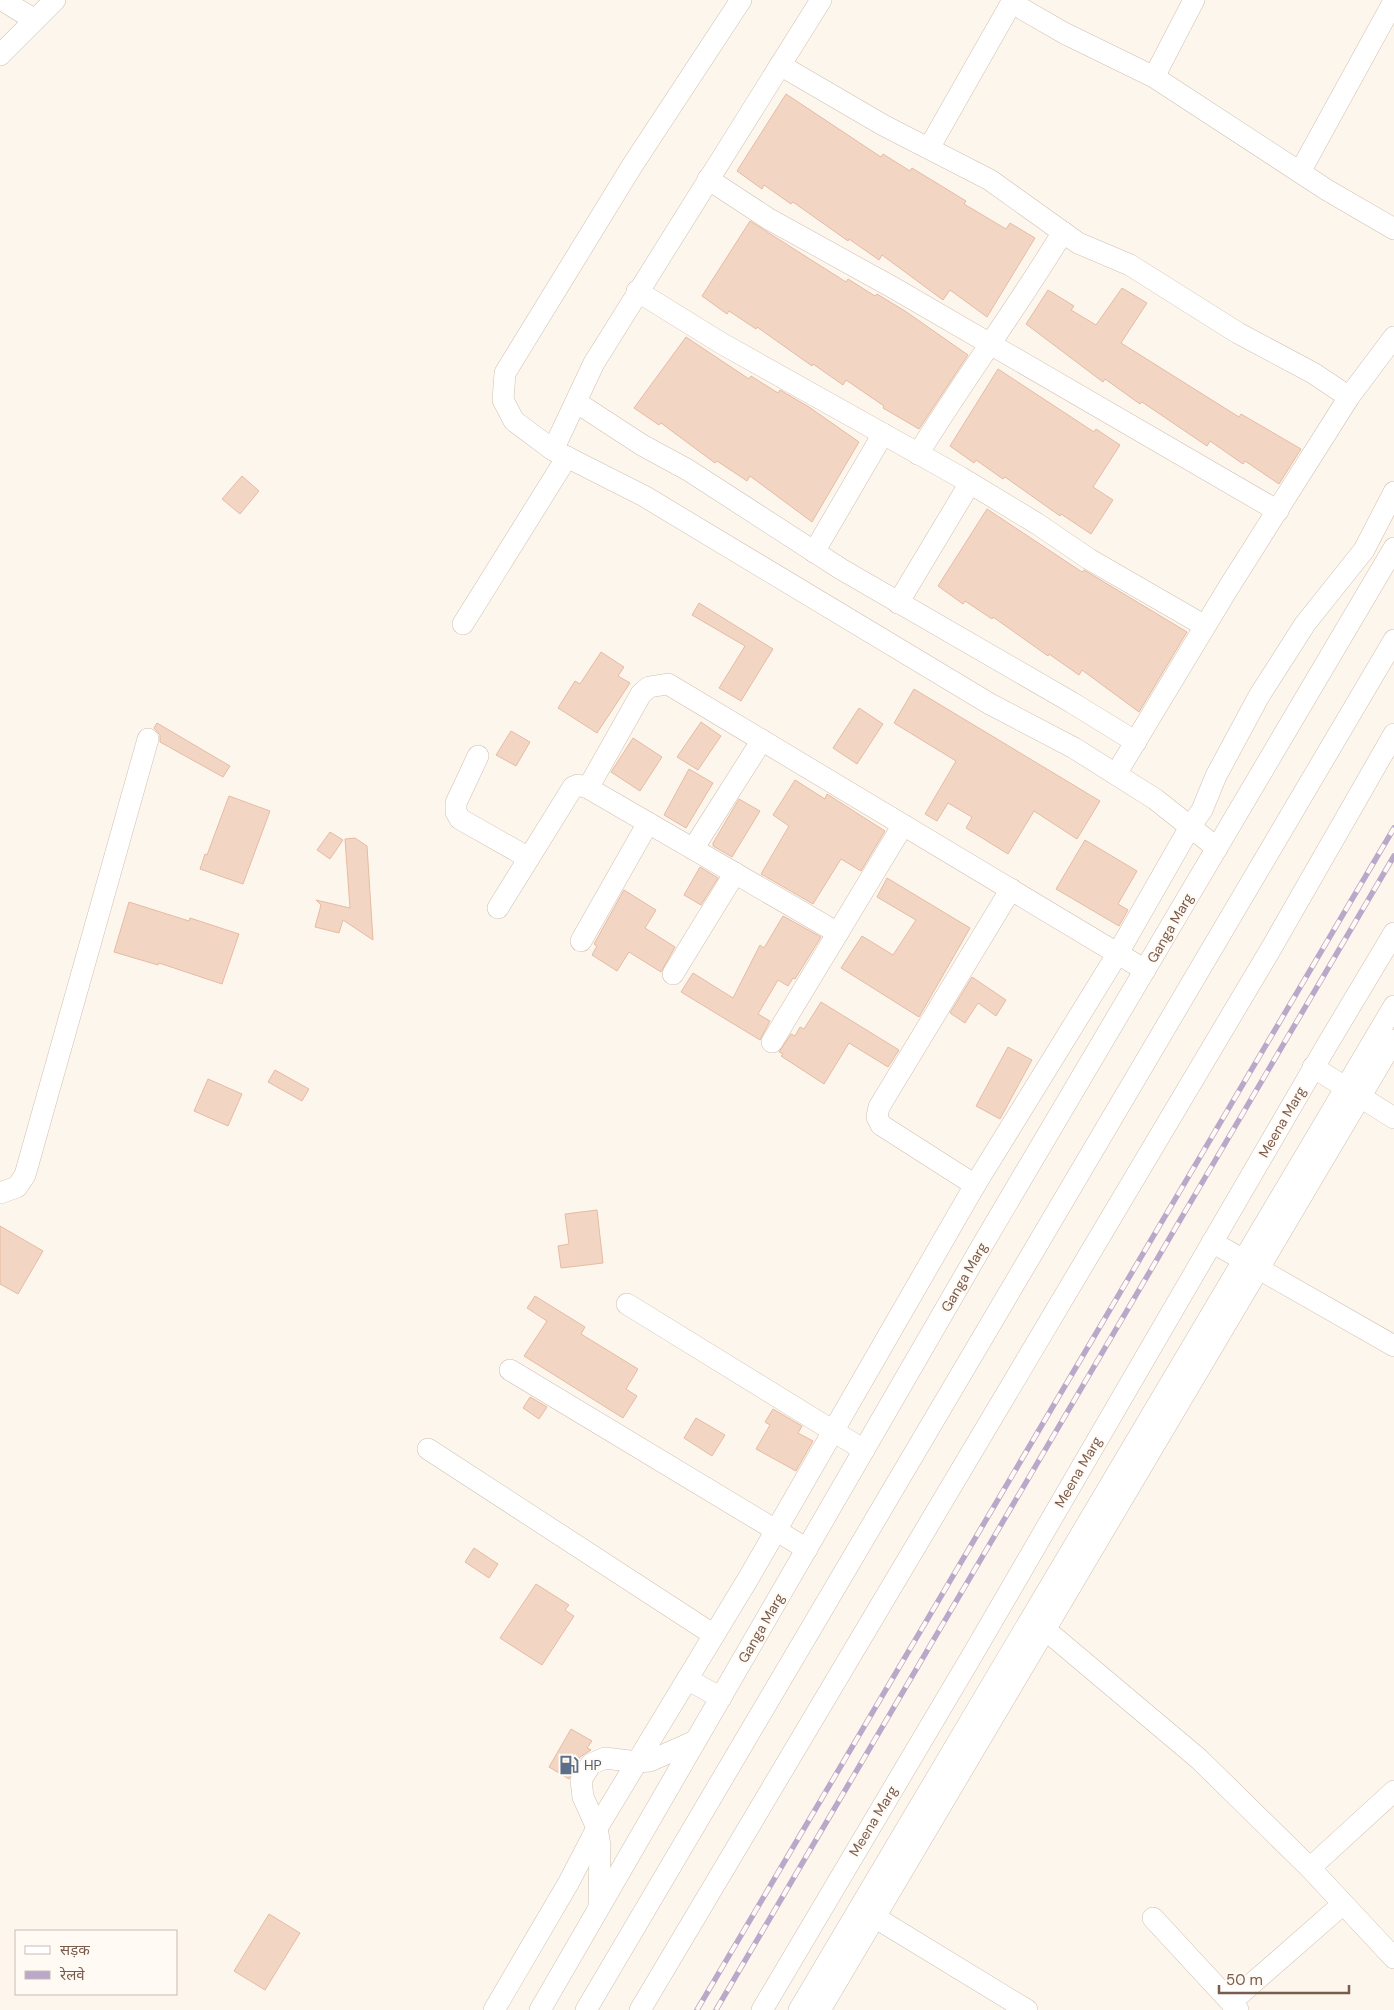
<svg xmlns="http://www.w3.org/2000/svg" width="1394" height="2010" font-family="'DM Sans','Noto Sans Devanagari',sans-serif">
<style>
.building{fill:#f3d5c3;stroke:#e6bba3}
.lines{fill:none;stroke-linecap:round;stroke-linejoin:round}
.minor-casing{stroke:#d1beb0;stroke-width:22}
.minor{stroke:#fff;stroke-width:21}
.rail-casing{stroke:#b9a8c9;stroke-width:5.5}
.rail{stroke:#fffaf3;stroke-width:4;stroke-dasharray:11;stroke-linecap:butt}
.labels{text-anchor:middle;stroke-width:4;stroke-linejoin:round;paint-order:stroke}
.street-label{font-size:14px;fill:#7a5c4d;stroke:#fffaf3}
.service-label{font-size:14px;fill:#4e5e75;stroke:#fffaf3;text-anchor:start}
</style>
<rect width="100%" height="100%" fill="#fdf6ec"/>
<!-- building -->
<g class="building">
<path d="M786 94 881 157 883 154 910 171 912 168 966 201 964 204 1006 229 1010 223 1035 238 987 317 950 290 943 300 882 255 879 260 849 239 848 241 793 202 791 204 764 185 762 189 737 171Z"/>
<path d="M750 221 846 282 848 279 875 296 877 294 905 311 968 355 919 429 883 408 884 406 846 380 843 385 813 364 812 366 757 327 756 329 729 311 727 314 702 296Z"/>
<path d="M1122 288 1147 303 1121 343 1239 417 1241 414 1301 449 1279 484 1245 461 1243 464 1210 441 1207 446 1142 402 1140 404 1105 379 1103 382 1026 324 1048 290 1074 306 1071 310 1096 325Z"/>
<path d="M686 337 749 379 751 376 778 393 780 390 809 407 859 442 812 522 750 476 747 481 717 461 715 463 661 423 659 425 634 408Z"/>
<path d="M998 369 1094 432 1096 429 1120 445 1093 487 1113 500 1091 534 1061 514 1060 516 1005 477 1003 479 976 460 974 463 950 446Z"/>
<path d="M242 476 259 491 240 514 222 499Z"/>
<path d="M987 509 1082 572 1084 570 1187 632 1139 712 1082 670 1079 675 1049 654 1048 656 993 617 992 619 965 601 963 604 938 586Z"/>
<path d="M699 603 773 649 741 701 719 688 745 646 692 615Z"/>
<path d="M601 652 624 667 618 676 630 683 597 733 558 708 575 681 580 684Z"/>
<path d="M914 689 1100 801 1077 839 1034 811 1008 854 966 828 972 817 948 803 937 821 925 814 956 761 894 723Z"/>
<path d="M859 708 883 724 857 764 833 748Z"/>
<path d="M701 722 721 736 698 770 677 757Z"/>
<path d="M157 723 230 766 223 777 160 742V735L154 728Z"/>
<path d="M511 731 530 742 516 766 496 755Z"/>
<path d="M633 738 662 757 640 791 611 772Z"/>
<path d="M689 769 713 783 686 828 664 815Z"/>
<path d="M795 780 825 799 827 794 885 831 861 871 841 859 813 904 761 874 789 826 773 815Z"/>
<path d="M229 796 270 811 243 884 200 869 205 854 207 855Z"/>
<path d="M739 799 760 811 732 857 713 846V843Z"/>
<path d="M330 832 343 840 330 859 317 850Z"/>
<path d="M355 838 367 846 373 940 343 920 339 933 315 927 321 905 316 900 350 908 345 839Z"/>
<path d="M1085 840 1137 871 1118 904 1128 910 1119 926 1056 889Z"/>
<path d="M700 867 718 878 701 905 684 895Z"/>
<path d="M887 878 970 928 919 1017 841 968 862 936 893 955 916 920 877 897Z"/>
<path d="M624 890 656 910 645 928 675 947 661 972 629 952 617 971 592 955 597 946 594 944Z"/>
<path d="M129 902 189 921 190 918 239 934 222 984 159 963 158 965 114 952Z"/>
<path d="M783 916 821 937 795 979 793 978 788 986 778 980 758 1014 770 1021 760 1040 681 992 693 973 733 998 760 945 764 948Z"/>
<path d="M972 977 1006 1000 996 1016 978 1003 965 1023 950 1013Z"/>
<path d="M821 1002 899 1050 888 1067 849 1043 824 1084 781 1056 783 1054 779 1052 791 1034 795 1036 800 1027 804 1029Z"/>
<path d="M1008 1047 1032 1060 1000 1119 976 1106Z"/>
<path d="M275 1070 309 1089 302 1101 268 1082Z"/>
<path d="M208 1079 242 1094 228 1126 194 1111Z"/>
<path d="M597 1210 603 1263 561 1268 558 1246 569 1244 565 1214Z"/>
<path d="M0 1226 43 1251 18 1294 0 1284Z"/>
<path d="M535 1296 585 1327 581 1334 638 1369 626 1389 637 1396 623 1418 524 1356 547 1321 527 1308Z"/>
<path d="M530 1397 547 1407 539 1419 523 1408Z"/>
<path d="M773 1409 802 1426 798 1433 813 1441 796 1471 756 1449 770 1425 765 1422Z"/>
<path d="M696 1418 725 1435 712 1456 684 1438Z"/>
<path d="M474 1548 498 1564 489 1578 465 1562Z"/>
<path d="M536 1584 569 1605 565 1610 574 1616 542 1665 500 1638Z"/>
<path d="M571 1729 592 1741 587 1748 591 1750 580 1757 569 1779 549 1767Z"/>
<path d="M269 1914 300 1933 265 1990 234 1971Z"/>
</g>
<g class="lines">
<defs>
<g id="minor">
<path d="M2 0 35 20"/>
<path d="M741 0 632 166 505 373 503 400 514 421 553 450 644 496 990 704 1074 748 1155 799 1217 848"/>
<path d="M1012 3 1064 33 1154 77 1327 190 1394 229"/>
<path d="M0 55 55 0"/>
<path d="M780 65 883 125 990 180 1078 243 1130 265 1238 333 1313 373 1349 397"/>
<path d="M1154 77 1194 0"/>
<path d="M929 148 1013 0"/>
<path d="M1300 172 1394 1"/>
<path d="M708 179 769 219 892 287 1278 511"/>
<path d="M637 291 721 343 960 477 1036 523 1089 559 1205 626"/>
<path d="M576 402 642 445 688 470 841 569 1071 702 1136 742"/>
<path d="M553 450 594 363 821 0"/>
<path d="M918 454C964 379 1017 308 1063 232"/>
<path d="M814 552 883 434"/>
<path d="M898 603 970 483"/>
<path d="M463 624 567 457"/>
<path d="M478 756 456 803V812L460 819 529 858"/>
<path d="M1116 774 1227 590 1349 397 1394 337"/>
<path d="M588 788 838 933"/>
<path d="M693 849 762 740"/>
<path d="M498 908 573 787 578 785 588 788 641 694 649 687 668 684 1145 970"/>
<path d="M581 941 648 823"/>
<path d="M673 974 735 873"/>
<path d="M772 1042 903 825"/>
<path d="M1313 1067 1394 1118"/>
<path d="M975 1185 881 1125 877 1117 879 1107 1011 889"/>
<path d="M0 1193 17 1187 25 1175 148 739"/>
<path d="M1212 1242 1394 1346"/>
<path d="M627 1304 864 1450"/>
<path d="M510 1370 807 1549"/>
<path d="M428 1449 714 1635"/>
<path d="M1035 1621 1199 1759 1310 1868"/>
<path d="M687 1679 721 1698"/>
<path d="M1394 1791 1310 1868 1394 1958"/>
<path d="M599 1905 600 1846 597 1828 583 1797 581 1780 591 1764 605 1758 637 1762 650 1761 695 1741"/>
<path d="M863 1910 1027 2010"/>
<path d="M1153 1918 1238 2010"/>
<path d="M1231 2002 1343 1904"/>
<path d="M494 2010 569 1882 597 1828 748 1579 975 1185 1118 953 1190 827 1202 810 1216 776 1259 696 1305 624 1364 550 1394 492"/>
<path d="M540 2010 983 1244 1394 548"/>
<path d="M586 2010 1394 640"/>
<path d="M640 2010 1272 947 1394 734"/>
<path d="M762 2010 973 1654 1327 1045 1394 933"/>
<path d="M799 2010 1394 1006"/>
<path d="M820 2010 1394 1040"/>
</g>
</defs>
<!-- minor casing -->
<use href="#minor" class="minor-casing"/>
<!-- minor -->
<use href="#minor" class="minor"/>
<defs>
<g id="rail">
<path d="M697 2010 1394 828"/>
<path d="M716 2010 1394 856"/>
</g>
</defs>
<!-- rail casing -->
<use href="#rail" class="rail-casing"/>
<!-- rail -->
<use href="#rail" class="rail"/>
</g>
<!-- icons -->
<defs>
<symbol id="fuel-bare" viewBox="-9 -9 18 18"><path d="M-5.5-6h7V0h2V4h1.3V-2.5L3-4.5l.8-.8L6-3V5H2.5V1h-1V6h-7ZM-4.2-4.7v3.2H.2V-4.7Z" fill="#5c6f8a" stroke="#fffaf3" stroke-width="2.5" paint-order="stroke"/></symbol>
</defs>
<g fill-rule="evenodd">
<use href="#fuel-bare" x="555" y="1751" width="28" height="28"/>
</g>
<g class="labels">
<!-- street labels -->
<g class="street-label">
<text transform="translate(1170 928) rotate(-60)" y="5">Ganga Marg</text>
<text transform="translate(1282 1122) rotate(-60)" y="5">Meena Marg</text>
<text transform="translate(964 1277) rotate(-60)" y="5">Ganga Marg</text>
<text transform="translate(1078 1472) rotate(-60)" y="5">Meena Marg</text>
<text transform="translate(761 1628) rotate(-60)" y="5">Ganga Marg</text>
<text transform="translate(873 1821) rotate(-59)" y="5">Meena Marg</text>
</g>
<!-- service labels -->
<g class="service-label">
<text x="584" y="1770">HP</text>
</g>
</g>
<!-- legend -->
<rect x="15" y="1930" width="162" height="65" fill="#fffaf3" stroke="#cabbb1"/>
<rect x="25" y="1946" width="25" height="8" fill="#ffffff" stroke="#cabbb1"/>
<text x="60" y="1955" font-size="15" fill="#7a5c4d">सड़क</text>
<rect x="25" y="1971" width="25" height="8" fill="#b9a8c9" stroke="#cabbb1"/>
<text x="60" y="1980" font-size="15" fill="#7a5c4d">रेलवे</text>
<!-- scale -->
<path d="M1219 1985v8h130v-8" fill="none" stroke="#7a5c4d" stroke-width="2.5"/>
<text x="1226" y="1985" font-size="15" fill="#7a5c4d" stroke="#fffaf3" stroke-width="4" paint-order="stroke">50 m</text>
</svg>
